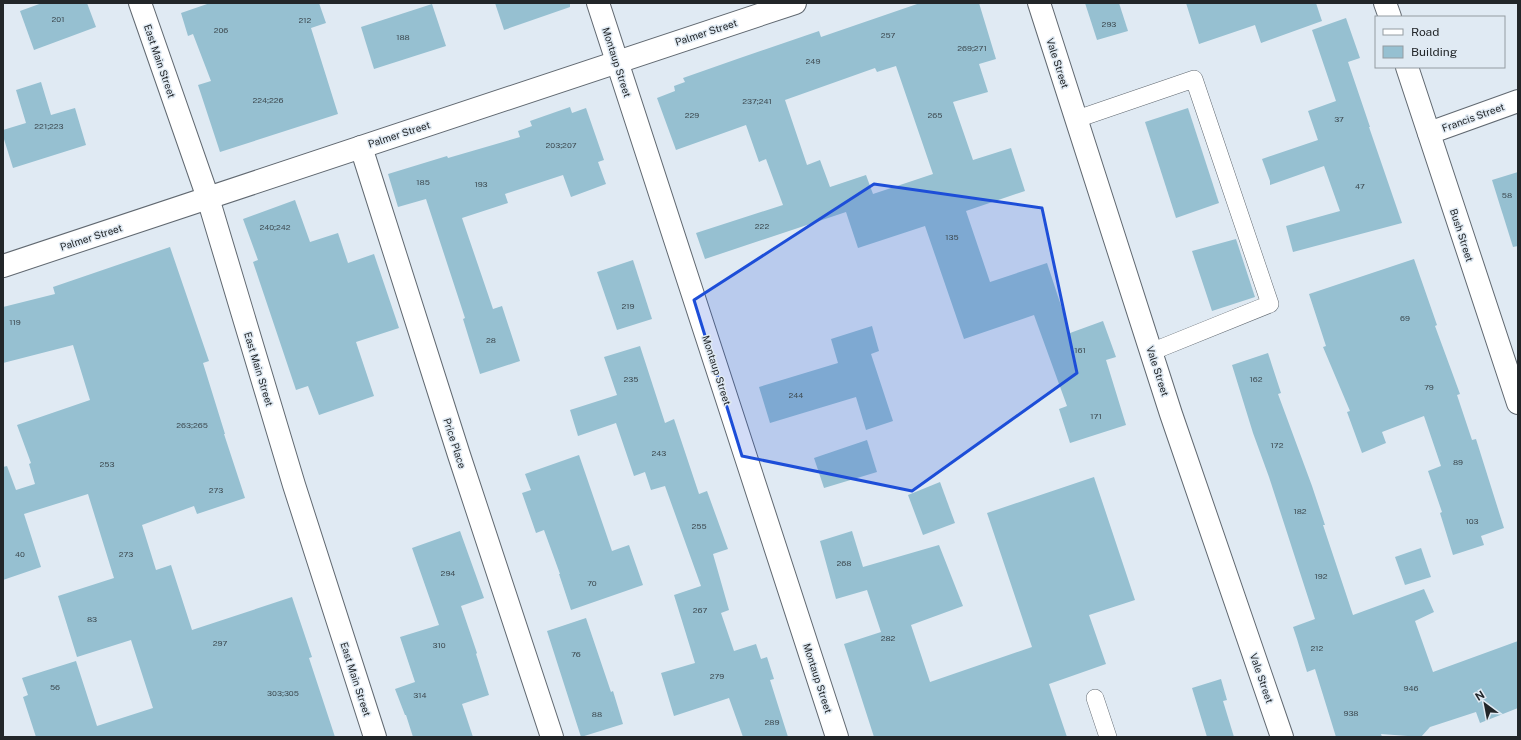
<svg xmlns="http://www.w3.org/2000/svg" width="1521" height="740" font-family="'Public Sans',sans-serif">
<style>
.building{fill:#96c0d1;fill-rule:evenodd}
.lines{fill:none;stroke-linecap:round;stroke-linejoin:round}
.service-casing{stroke:#616971;stroke-width:18}
.minor-casing{stroke:#616971;stroke-width:24}
.service{stroke:#fff;stroke-width:17}
.minor{stroke:#fff;stroke-width:22}
.marked{fill:#1d4ed8;fill-opacity:0.2;stroke:#1d4ed8;stroke-width:3;stroke-linejoin:round}
.labels{text-anchor:middle;stroke-width:3;stroke-linejoin:round;paint-order:stroke}
.number-label{font-size:8px;fill:#3f4c53}
.street-label{font-size:10px;fill:#222629;stroke:#e0eaf3}
</style>
<rect width="100%" height="100%" fill="#e0eaf3"/>
<!-- building -->
<g class="building">
<path d="M42 3H87L96 27 34 50 20 11Z"/>
<path d="M210 3H319L326 23 311 28 338 114 220 152 198 85 211 81 193 34 188 36 181 13Z"/>
<path d="M495 3H570V7L504 30Z"/>
<path d="M920 3H979L996 59 979 64 988 92 953 102 973 160 1011 148 1025 191 966 211 990 282 1047 263 1070 333 1103 321 1116 357 1106 360 1126 425 1070 443 1059 409 1067 406 1034 315 964 339 925 226 858 248 846 212 705 259 696 233 783 205 766 159 759 162 746 125 676 150 657 98 675 91 674 86 685 82 683 78 740 58 819 31 821 37ZM896 66 933 174 873 194 866 175 830 187 820 160 807 165 785 100 875 68 877 72Z"/>
<path d="M1085 3H1119L1128 31 1097 40Z"/>
<path d="M1186 3H1316L1322 21 1261 43 1255 25 1199 44Z"/>
<path d="M432 4 446 46 374 69 361 27Z"/>
<path d="M1346 18 1360 58 1348 62 1370 127H1369L1402 223 1293 252 1286 226 1340 211 1324 166 1270 185V181L1262 159 1318 140 1308 111 1336 101 1312 30Z"/>
<path d="M41 82 51 115 75 108 86 145 13 168 3 136V130L26 123 16 90Z"/>
<path d="M570 107 572 113 586 108 604 160 598 162 606 184 571 197 563 175 505 194 508 203 462 218 493 309 502 306 520 361 480 374 463 319 465 318 426 199 398 207 388 174 447 156 448 158 520 137 518 131 532 126 530 121Z"/>
<path d="M1188 108 1219 203 1176 218 1145 122Z"/>
<path d="M1518 172V246L1513 247 1492 180Z"/>
<path d="M295 200 310 242 338 233 348 263 374 254 399 328 356 342 374 396 319 415 308 386 296 390 253 262 258 260 243 219Z"/>
<path d="M1236 239 1255 297 1212 311 1192 251Z"/>
<path d="M170 247 209 361 203 363 225 434H224L245 498 197 514 194 506 142 525 156 570 171 565 192 630 292 597 312 657 309 658 335 737H36L23 697 28 695 22 678 76 661 97 726 153 708 131 640 77 657 58 596 114 578 88 494 24 514 41 567 3 580V467L7 466 16 490 35 484 29 464 31 463 17 425 90 400 73 345 3 363V307L55 294 53 287Z"/>
<path d="M1414 259 1437 325 1435 326 1460 394 1457 395 1472 440 1476 439 1504 528 1481 536 1484 545 1453 555 1440 513 1442 512 1428 471 1441 466 1424 416 1382 432 1386 443 1362 453 1347 412 1350 411 1323 347 1326 346 1309 294Z"/>
<path d="M633 260 652 319 617 330 597 272Z"/>
<path d="M872 326 879 351 871 354 893 421 866 430 856 397 770 423 759 387 838 363 831 339Z"/>
<path d="M640 346 665 423 674 419 699 494 707 491 728 549 713 554 729 610 721 613 734 651 756 644 761 659 767 657 774 679 770 680 788 737H743L729 698 674 716 661 673 695 663 674 595 701 586 665 486 651 490 645 472 634 476 616 423 578 436 570 410 617 395 604 357Z"/>
<path d="M1268 353 1281 393 1278 394 1312 486 1325 525H1323L1353 615 1424 589 1434 612 1415 621 1433 672 1518 641V708L1480 723 1476 712 1430 727 1421 737 1381 734 1382 737H1336L1315 669 1307 672 1297 639 1293 627 1315 619 1269 477 1253 433 1232 365Z"/>
<path d="M867 440 877 472 824 488 814 458Z"/>
<path d="M579 455 612 551 629 545 643 585 571 610 559 574H560L544 530 536 533 522 493 531 490 525 474Z"/>
<path d="M1094 477 1135 600 1089 615 1106 664 1049 684 1067 737H874L844 644 881 632 867 590 836 599 820 541 852 531 863 567 939 545 963 606 911 625 930 682 1032 647 987 513Z"/>
<path d="M940 482 955 523 923 535 908 495Z"/>
<path d="M460 531 484 598 461 606 477 653 476 654 489 695 462 704 473 737H413L406 715H405L395 689 415 682 400 637 439 625 412 548Z"/>
<path d="M1421 548 1431 577 1405 585 1395 557Z"/>
<path d="M586 618 611 692 613 691 623 724 581 737 547 631Z"/>
<path d="M1221 679 1227 700 1223 701 1234 737H1207L1192 688Z"/>
</g>
<g class="lines">
<defs>
<g id="service">
<path d="M1077 119 1194 79 1270 304 1151 352"/>
<path d="M1095 698 1108 737"/>
</g>
<g id="minor">
<path d="M140 3 208 198 294 485 375 737"/>
<path d="M598 3 837 737"/>
<path d="M1039 3 1171 414 1282 737"/>
<path d="M1385 3 1390 17"/>
<path d="M1407 67 1518 403"/>
<path d="M1429 133 1518 101"/>
<path d="M361 147 459 455 552 737"/>
<path d="M3 266 795 3"/>
</g>
</defs>
<!-- service casing -->
<use href="#service" class="service-casing"/>
<!-- minor casing -->
<use href="#minor" class="minor-casing"/>
<!-- service -->
<use href="#service" class="service"/>
<!-- minor -->
<use href="#minor" class="minor"/>
</g>
<!-- marked area -->
<path class="marked" d="M874 184 1042 208 1077 373 912 491 742 456 694 300Z"/>
<g class="labels">
<!-- number labels -->
<g class="number-label">
<text x="58" y="22">201</text>
<text x="305" y="23">212</text>
<text x="1109" y="27">293</text>
<text x="221" y="33">206</text>
<text x="888" y="38">257</text>
<text x="403" y="40">188</text>
<text x="972" y="51">269;271</text>
<text x="813" y="64">249</text>
<text x="268" y="103">224;226</text>
<text x="757" y="104">237;241</text>
<text x="692" y="118">229</text>
<text x="935" y="118">265</text>
<text x="1339" y="122">37</text>
<text x="49" y="129">221;223</text>
<text x="561" y="148">203;207</text>
<text x="423" y="185">185</text>
<text x="481" y="187">193</text>
<text x="1360" y="189">47</text>
<text x="1507" y="198">58</text>
<text x="762" y="229">222</text>
<text x="275" y="230">240;242</text>
<text x="952" y="240">135</text>
<text x="628" y="309">219</text>
<text x="1405" y="321">69</text>
<text x="15" y="325">119</text>
<text x="491" y="343">28</text>
<text x="1080" y="353">161</text>
<text x="631" y="382">235</text>
<text x="1256" y="382">162</text>
<text x="1429" y="390">79</text>
<text x="796" y="398">244</text>
<text x="1096" y="419">171</text>
<text x="192" y="428">263;265</text>
<text x="1277" y="448">172</text>
<text x="659" y="456">243</text>
<text x="1458" y="465">89</text>
<text x="107" y="467">253</text>
<text x="216" y="493">273</text>
<text x="1300" y="514">182</text>
<text x="1472" y="524">103</text>
<text x="699" y="529">255</text>
<text x="20" y="557">40</text>
<text x="126" y="557">273</text>
<text x="844" y="566">268</text>
<text x="448" y="576">294</text>
<text x="1321" y="579">192</text>
<text x="592" y="586">70</text>
<text x="700" y="613">267</text>
<text x="92" y="622">83</text>
<text x="888" y="641">282</text>
<text x="220" y="646">297</text>
<text x="439" y="648">310</text>
<text x="1317" y="651">212</text>
<text x="576" y="657">76</text>
<text x="717" y="679">279</text>
<text x="55" y="690">56</text>
<text x="1411" y="691">946</text>
<text x="283" y="696">303;305</text>
<text x="420" y="698">314</text>
<text x="1351" y="716">938</text>
<text x="597" y="717">88</text>
<text x="772" y="725">289</text>
</g>
<!-- street labels -->
<g class="street-label">
<text transform="translate(706 32) rotate(-18)" y="4">Palmer Street</text>
<text transform="translate(160 61) rotate(71)" y="4">East Main Street</text>
<text transform="translate(617 62) rotate(72)" y="4">Montaup Street</text>
<text transform="translate(1058 63) rotate(72)" y="4">Vale Street</text>
<text transform="translate(1473 117) rotate(-20)" y="4">Francis Street</text>
<text transform="translate(399 134) rotate(-18)" y="4">Palmer Street</text>
<text transform="translate(1462 235) rotate(72)" y="4">Bush Street</text>
<text transform="translate(91 237) rotate(-18)" y="4">Palmer Street</text>
<text transform="translate(259 369) rotate(73)" y="4">East Main Street</text>
<text transform="translate(717 370) rotate(72)" y="4">Montaup Street</text>
<text transform="translate(1158 371) rotate(72)" y="4">Vale Street</text>
<text transform="translate(455 443) rotate(72)" y="4">Price Place</text>
<text transform="translate(818 678) rotate(72)" y="4">Montaup Street</text>
<text transform="translate(1262 678) rotate(71)" y="4">Vale Street</text>
<text transform="translate(356 679) rotate(72)" y="4">East Main Street</text>
</g>
</g>
<!-- border -->
<rect width="1521" height="740" fill="none" stroke="#222629" stroke-width="8"/>
<!-- legend -->
<rect x="1375" y="16" width="130" height="52" fill="#e0eaf3" stroke="#949ca2"/>
<rect x="1383" y="29" width="20" height="6" fill="#ffffff" stroke="#949ca2"/>
<text x="1411" y="36" font-size="12" fill="#222629">Road</text>
<rect x="1383" y="46" width="20" height="12" fill="#96c0d1" stroke="#949ca2"/>
<text x="1411" y="56" font-size="12" fill="#222629">Building</text>
<!-- north arrow -->
<g transform="translate(1485 704) rotate(328)" stroke="#e0eaf3" stroke-width="3" paint-order="stroke">
<path d="M0-3L7 15L0 10L-7 15Z" fill="#222629"/>
<text y="-6" font-size="11" font-weight="bold" text-anchor="middle" fill="#222629">N</text>
</g>
</svg>
